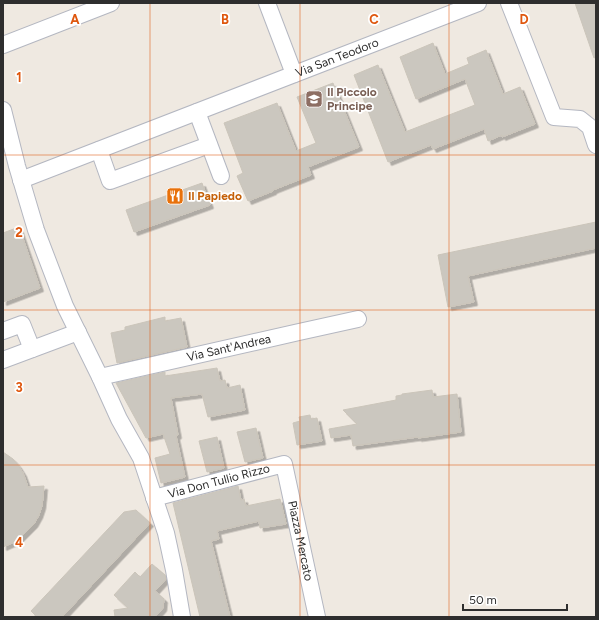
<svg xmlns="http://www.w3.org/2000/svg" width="599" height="620" font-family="Figtree,sans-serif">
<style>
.building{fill:#cbc7bf;stroke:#cbc5ba;filter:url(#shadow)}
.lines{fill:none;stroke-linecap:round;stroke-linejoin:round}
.minor-casing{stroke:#b4b7c1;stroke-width:18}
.minor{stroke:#fff;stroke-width:16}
.grid{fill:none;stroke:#df570e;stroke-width:1;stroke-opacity:0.55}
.labels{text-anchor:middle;stroke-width:3.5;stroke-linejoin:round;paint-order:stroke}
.street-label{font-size:12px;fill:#2e2e2e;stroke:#fff}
.education-label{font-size:12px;font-weight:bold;fill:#785e54;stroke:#fff;text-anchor:start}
.food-label{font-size:12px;font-weight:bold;fill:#c56008;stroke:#fff;text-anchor:start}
.grid-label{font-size:13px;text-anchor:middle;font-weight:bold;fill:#df570e;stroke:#fff;stroke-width:3.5;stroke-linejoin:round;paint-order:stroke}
</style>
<defs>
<filter id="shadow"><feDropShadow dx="3.5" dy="3.5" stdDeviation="0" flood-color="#0004"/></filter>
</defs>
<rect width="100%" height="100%" fill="#efe9e1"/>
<!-- building -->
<g class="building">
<path d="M575 3H596V57L594 58Z"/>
<path d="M433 43 445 74 469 64 467 58 486 50 503 94 520 87 535 124 502 137V135L488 141 484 129 433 149 431 145 388 162 354 75 378 65 405 132 475 105 465 79 416 99 400 57Z"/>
<path d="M333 83 359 147 308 167 311 175 273 190V191L248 201 237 176 243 173 224 123 277 103 296 151 316 143 297 97Z"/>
<path d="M202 183 210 205 134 232 126 210Z"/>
<path d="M596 222V248L468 276 474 302 448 307 438 255Z"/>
<path d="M19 227 40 288 3 302V233Z"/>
<path d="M165 317V321L181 318 187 347 117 363 111 333 125 330V327Z"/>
<path d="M217 368 220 381 225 380 227 388 240 385 245 410 208 417 202 394 171 398 178 435 176 436 185 477 161 483 155 458 170 454 163 434 146 438 116 383 165 372V376Z"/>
<path d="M432 390 433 397 457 394 461 432 418 438V437L353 446 351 435 331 438 329 429 357 424 343 410 396 400V396L402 395V394Z"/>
<path d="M310 415 311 419 317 418 322 441 297 445 293 423 300 421 299 417Z"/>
<path d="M256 428 263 458 245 462 237 432Z"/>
<path d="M217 437 224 468 207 472 199 441Z"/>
<path d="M3 452 13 459 18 465 23 473 28 487 44 486 43 497 42 506 39 515 34 524 20 538 12 543 3 547Z"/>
<path d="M238 486 241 500 244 499 246 506 280 499 286 524 260 528 259 521 217 531 219 539 211 541 230 617H200L173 503Z"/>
<path d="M136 510 150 523 62 617H37L31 611 124 512Z"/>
<path d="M152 564 165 575 166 579 155 591 164 599 163 608 155 617H115L114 610 128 608 114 595 135 572 140 577Z"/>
</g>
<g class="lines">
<defs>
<g id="minor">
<path d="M267 3 294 74"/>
<path d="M509 3 554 117 580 119 590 127 596 145"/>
<path d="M3 45 111 3"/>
<path d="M3 110 17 166 36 230 65 306 100 377 119 419 141 458 166 533 174 570 182 617"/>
<path d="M197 112 221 176"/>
<path d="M99 150 110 181 209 145"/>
<path id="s1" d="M21 180 478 3"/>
<path d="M3 331 22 324 32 349"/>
<path d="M3 360 78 332"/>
<path id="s2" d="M100 377 299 332 358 319"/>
<path id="s3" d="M154 498 284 464 317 617"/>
</g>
</defs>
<!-- minor casing -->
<use href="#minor" class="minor-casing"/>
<!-- minor -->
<use href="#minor" class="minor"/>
</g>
<!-- grid -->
<path class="grid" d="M150 3V617M300 3V617M449 3V617M3 155H596M3 310H596M3 465H596"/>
<!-- icons -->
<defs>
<symbol id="school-square" viewBox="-11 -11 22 22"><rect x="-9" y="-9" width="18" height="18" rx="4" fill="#8d6e63" stroke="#fff"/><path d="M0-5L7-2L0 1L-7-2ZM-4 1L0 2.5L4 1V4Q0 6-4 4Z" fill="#fff"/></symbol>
<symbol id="restaurant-square" viewBox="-11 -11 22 22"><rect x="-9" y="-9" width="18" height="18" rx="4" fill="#e8710a" stroke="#fff"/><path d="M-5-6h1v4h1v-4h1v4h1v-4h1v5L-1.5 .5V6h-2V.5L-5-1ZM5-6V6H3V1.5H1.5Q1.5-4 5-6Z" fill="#fff"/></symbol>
</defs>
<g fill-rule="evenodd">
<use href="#school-square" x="304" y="89" width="20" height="20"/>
<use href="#restaurant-square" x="165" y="186" width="20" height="20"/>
</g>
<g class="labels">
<!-- street labels -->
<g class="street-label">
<text dy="4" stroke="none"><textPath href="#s1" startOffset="339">Via San Teodoro</textPath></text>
<text dy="4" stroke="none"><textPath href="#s2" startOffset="132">Via Sant'Andrea</textPath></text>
<text dy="4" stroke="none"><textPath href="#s3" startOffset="67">Via Don Tullio Rizzo</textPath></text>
<text dy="4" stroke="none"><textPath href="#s3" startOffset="213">Piazza Mercato</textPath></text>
</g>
<!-- education labels -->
<g class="education-label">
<text x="327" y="96">Il Piccolo<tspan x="327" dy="14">Principe</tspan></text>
</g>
<!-- food labels -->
<g class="food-label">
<text x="188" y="200">Il Papiedo</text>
</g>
</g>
<g class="grid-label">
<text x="75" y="24">A</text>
<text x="225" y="24">B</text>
<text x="374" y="24">C</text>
<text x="524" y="24">D</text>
<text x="19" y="82">1</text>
<text x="19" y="237">2</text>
<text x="19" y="392">3</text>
<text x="19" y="547">4</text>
</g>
<!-- border -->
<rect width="599" height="620" fill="none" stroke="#2e2e2e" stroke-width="8"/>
<!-- scale -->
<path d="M463 604v6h104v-6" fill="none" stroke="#2e2e2e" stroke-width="2"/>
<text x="469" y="604" font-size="12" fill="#2e2e2e" stroke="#ffffff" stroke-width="3" paint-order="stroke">50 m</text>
</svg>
